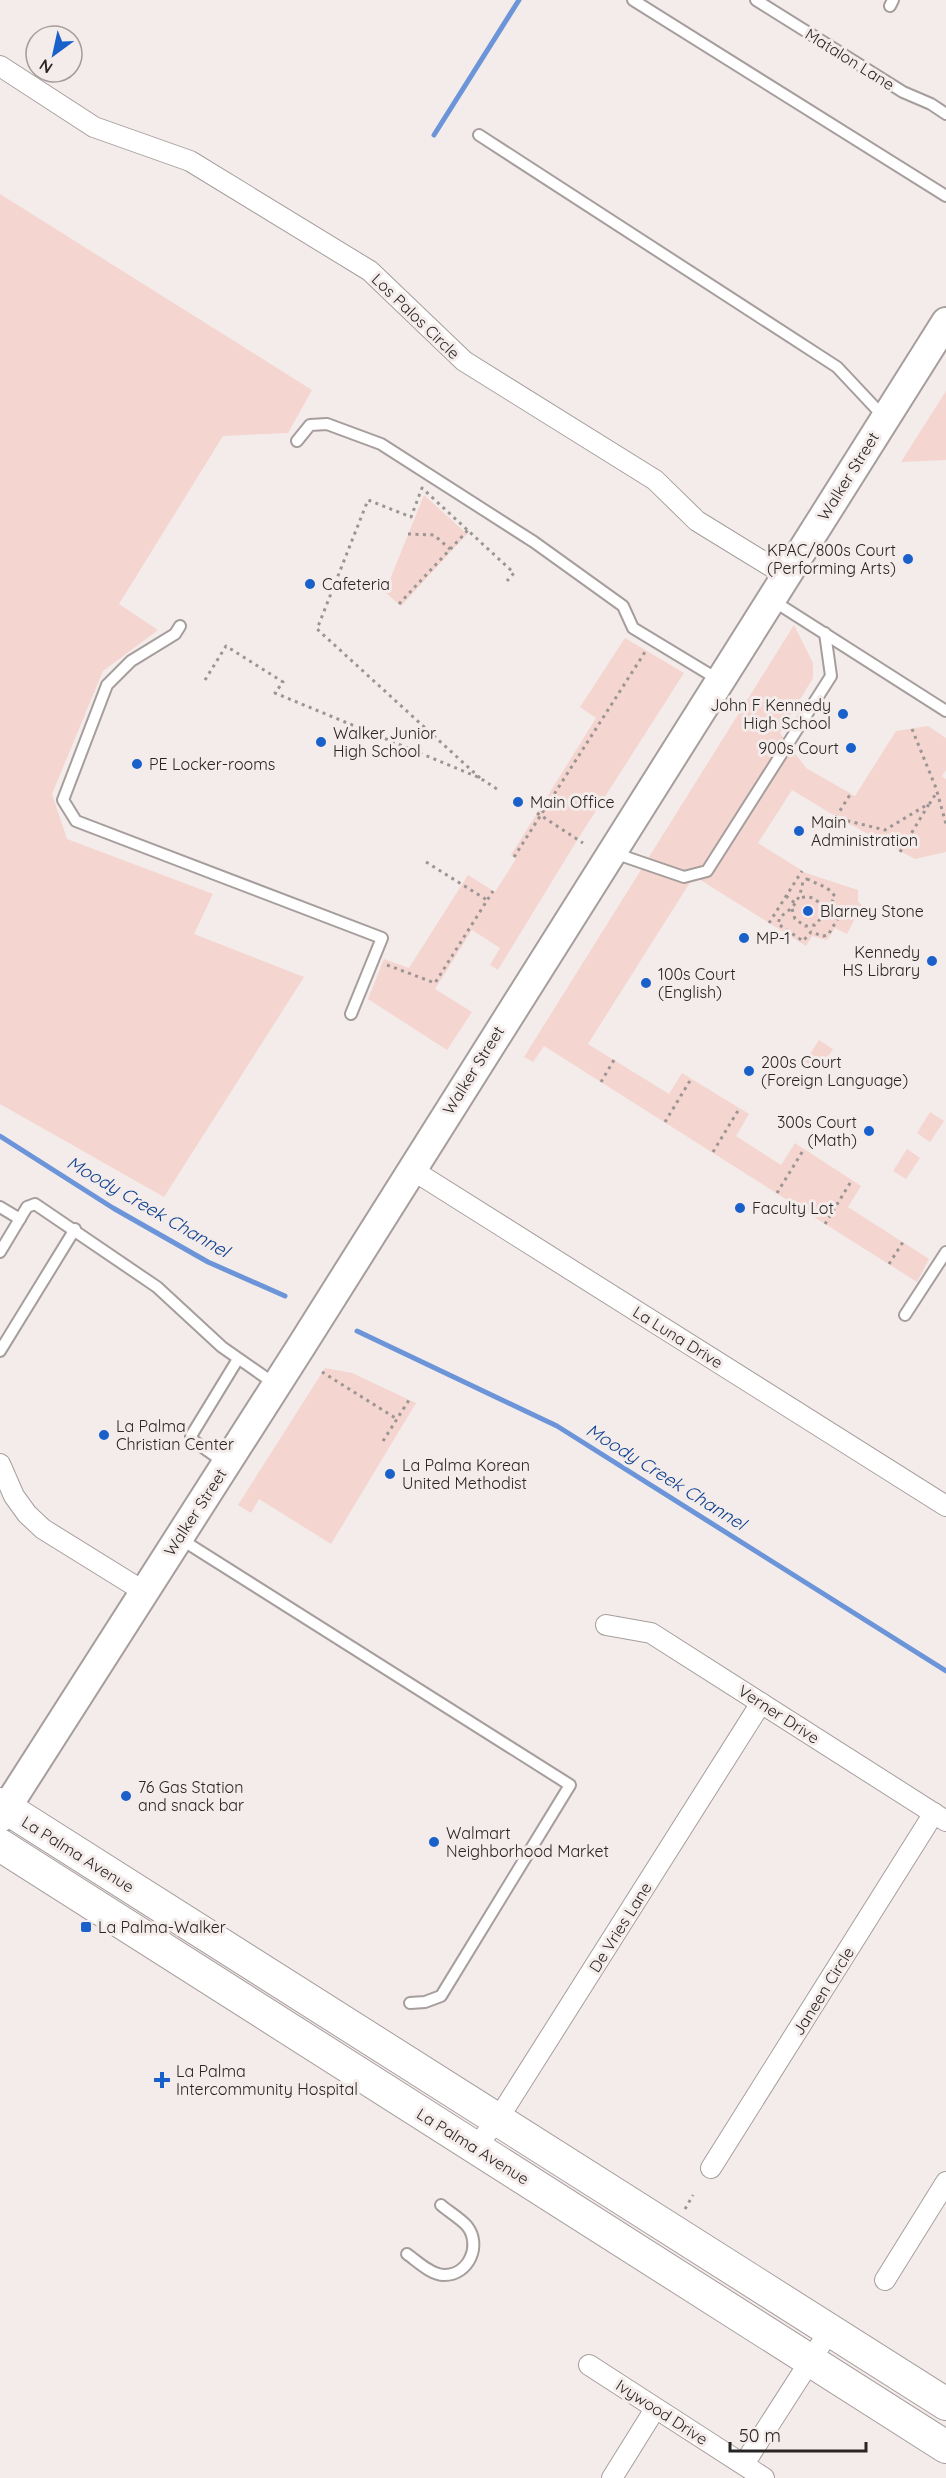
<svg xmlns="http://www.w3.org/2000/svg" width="946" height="2478" font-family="Quicksand,sans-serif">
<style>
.green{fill:#f4d5cf}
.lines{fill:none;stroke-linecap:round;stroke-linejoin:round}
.stream{stroke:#6b95d8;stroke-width:5}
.lane-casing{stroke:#a69e9d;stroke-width:14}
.street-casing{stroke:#a69e9d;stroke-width:22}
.secondary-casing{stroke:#a69e9d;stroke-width:32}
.primary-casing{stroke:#a69e9d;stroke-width:34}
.path{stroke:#9b9594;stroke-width:3;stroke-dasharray:3 4.5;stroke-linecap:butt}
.lane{stroke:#fff;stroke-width:10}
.street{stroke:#fff;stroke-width:20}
.secondary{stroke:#fff;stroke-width:28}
.primary{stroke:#fff;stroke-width:32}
.poi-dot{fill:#1a60cb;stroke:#f4ecea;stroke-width:2}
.labels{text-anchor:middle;stroke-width:6;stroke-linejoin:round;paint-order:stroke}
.street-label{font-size:16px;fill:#282524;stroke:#f4ecea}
.poi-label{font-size:16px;fill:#282524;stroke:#f4ecea;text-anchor:start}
.water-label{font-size:18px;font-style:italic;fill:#0d4190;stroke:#f4ecea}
</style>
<rect width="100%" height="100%" fill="#f4ecea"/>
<!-- green -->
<g class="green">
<path d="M0 194 312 390 288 433 223 436 119 604 158 630 103 671 52 794 67 839 213 894 194 934 304 977 164 1197 0 1104Z"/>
<path d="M946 391V460L901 462Z"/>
<path d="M424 495 467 534 401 606 385 592Z"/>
<path d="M794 625 813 663V678L780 733 806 768 855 796 896 731 928 726 946 738V770L942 776 946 779V852L915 859 840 819 792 790 758 843 806 873 858 890V902L862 905 847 934 835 928 827 940 812 936 806 946 694 876 588 1044 669 1094 682 1073 749 1114 736 1136 781 1165 795 1143 861 1186 848 1207 929 1259 917 1282 544 1046 533 1062 524 1057Z"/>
<path d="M625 638 684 673 576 842 498 970 490 965 500 948 472 930 435 989 472 1012 447 1050 368 999 384 959 409 968 468 875 495 892 516 859 511 855 596 718 580 707Z"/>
<path d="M819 1040 833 1049 819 1070 805 1062Z"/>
<path d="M930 1112 944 1121 930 1142 917 1133Z"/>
<path d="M907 1149 920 1158 906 1179 893 1171Z"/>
<path d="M325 1368 352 1373 416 1403 331 1544 259 1499 251 1513 238 1505Z"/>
</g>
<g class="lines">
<!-- stream -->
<g class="stream">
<path d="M434 135 519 0"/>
<path d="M0 1136 113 1208 208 1262 285 1296"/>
<path d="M357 1331 557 1426 946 1671"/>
</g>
<defs>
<g id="lane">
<path d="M633 0 946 196"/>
<path d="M756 0 903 92 931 104 946 114"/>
<path d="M890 6 893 0"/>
<path d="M479 135 837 367 883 416"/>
<path d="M297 441 310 425 327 424 381 444 534 542 623 606 633 628 719 680"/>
<path d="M772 600 946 711"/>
<path d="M180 626 175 634 131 661 107 685 63 800 76 821 382 938 351 1014"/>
<path d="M614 853 684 877 707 871 831 676 825 633"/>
<path d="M0 1207 20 1219"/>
<path d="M0 1252 27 1207 35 1204 157 1287 222 1347 275 1384"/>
<path d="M905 1315 946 1252"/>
<path d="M0 1351 75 1229"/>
<path d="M225 1463 194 1441 191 1436 238 1359"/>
<path d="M179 1538 570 1785 441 1996 425 2002 410 2003"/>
<path d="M407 2254C417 2261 431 2275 444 2275 469 2275 482 2245 467 2226 460 2218 449 2212 441 2205"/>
</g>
<g id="street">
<path d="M0 66 94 127 190 161 370 271 464 361 655 480 697 521 785 575"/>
<path d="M411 1169 946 1506"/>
<path d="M0 1464 14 1496 27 1514 43 1529 143 1591"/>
<path d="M606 1625 651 1633 946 1821"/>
<path d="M475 2148 498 2119 761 1703"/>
<path d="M711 2168 934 1813"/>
<path d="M885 2280 946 2182"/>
<path d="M589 2365 764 2478"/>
<path d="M744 2464 830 2330"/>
<path d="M612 2478 655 2409"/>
</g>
<path id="secondary" d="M0 1818 302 1345 946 322"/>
<g id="primary">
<path d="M0 1804 946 2404"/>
<path d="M0 1845 946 2447"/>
</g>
</defs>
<!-- lane casing -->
<use href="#lane" class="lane-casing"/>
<!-- street casing -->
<use href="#street" class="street-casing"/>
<!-- secondary casing -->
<use href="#secondary" class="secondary-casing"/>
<!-- primary casing -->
<use href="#primary" class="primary-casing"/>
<!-- path -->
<g class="path">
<path d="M408 534 434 535 450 549"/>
<path d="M399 604 468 530"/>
<path d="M205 680 226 646 283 682 275 693 480 778 500 791"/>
<path d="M912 729 936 788 946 824"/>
<path d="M480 778 317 629 368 500 411 517 422 488 514 573 507 581"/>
<path d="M537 813 583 843"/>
<path d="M836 817 851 793"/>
<path d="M840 819 885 830 930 803 937 792"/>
<path d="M900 852 929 804"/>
<path d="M514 857 645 652"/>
<path d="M426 862 487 900"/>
<path d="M807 879 827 888 835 896 831 904 837 908 840 915 828 935 823 936 811 932 803 941 778 924 780 917C795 907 800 899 803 881Z"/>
<path d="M786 896 796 904"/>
<path d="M792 909 795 919 805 926 815 925 822 917 823 907C816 899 811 895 800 898"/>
<path d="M769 923 802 871"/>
<path d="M387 965 435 983 493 891"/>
<path d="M601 1082 614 1060"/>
<path d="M665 1122 691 1079"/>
<path d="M713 1152 739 1109"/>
<path d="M777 1193 804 1149"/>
<path d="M825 1224 852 1180"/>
<path d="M889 1264 903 1242"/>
<path d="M322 1372 397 1419"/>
<path d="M383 1441 409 1400"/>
<path d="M685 2209 693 2195"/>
</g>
<!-- lane -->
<use href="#lane" class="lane"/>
<!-- street -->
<use href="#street" class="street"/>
<!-- secondary -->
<use href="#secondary" class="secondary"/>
<!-- primary -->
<use href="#primary" class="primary"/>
</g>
<!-- markers -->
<g class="poi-dot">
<circle cx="908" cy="559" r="6"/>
<circle cx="310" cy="584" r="6"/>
<circle cx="843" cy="714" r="6"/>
<circle cx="321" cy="742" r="6"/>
<circle cx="851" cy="748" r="6"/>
<circle cx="137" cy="764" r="6"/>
<circle cx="518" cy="802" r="6"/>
<circle cx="799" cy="831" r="6"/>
<circle cx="808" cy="911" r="6"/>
<circle cx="744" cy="938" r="6"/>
<circle cx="932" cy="961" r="6"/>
<circle cx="646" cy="983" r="6"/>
<circle cx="749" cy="1071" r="6"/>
<circle cx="869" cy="1131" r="6"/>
<circle cx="740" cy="1208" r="6"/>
<circle cx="104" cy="1435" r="6"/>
<circle cx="390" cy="1474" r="6"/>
<circle cx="126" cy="1796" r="6"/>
<circle cx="434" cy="1842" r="6"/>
<rect x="80" y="1921" width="12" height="12" rx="3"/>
<path d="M159 2071h6v6h6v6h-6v6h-6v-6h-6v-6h6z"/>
</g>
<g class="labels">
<!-- street labels -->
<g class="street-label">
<text transform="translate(850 59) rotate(32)" y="6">Matalon Lane</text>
<text transform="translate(416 316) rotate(44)" y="6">Los Palos Circle</text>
<text transform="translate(848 476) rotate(-58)" y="6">Walker Street</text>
<text transform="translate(473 1070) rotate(-58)" y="6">Walker Street</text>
<text transform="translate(678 1337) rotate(32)" y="6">La Luna Drive</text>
<text transform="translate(195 1512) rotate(-57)" y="6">Walker Street</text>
<text transform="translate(779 1714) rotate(33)" y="6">Verner Drive</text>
<text transform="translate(78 1854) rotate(32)" y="6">La Palma Avenue</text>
<text transform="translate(620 1927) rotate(-58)" y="6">De Vries Lane</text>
<text transform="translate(823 1991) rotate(-58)" y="6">Janeen Circle</text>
<text transform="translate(473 2146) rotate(32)" y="6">La Palma Avenue</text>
<text transform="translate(662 2412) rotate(33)" y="6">Ivywood Drive</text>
</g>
<!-- poi labels -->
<g class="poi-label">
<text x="896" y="556" text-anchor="end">KPAC/800s Court<tspan x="896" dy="18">(Performing Arts)</tspan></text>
<text x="322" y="590">Cafeteria</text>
<text x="831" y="711" text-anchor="end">John F Kennedy<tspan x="831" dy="18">High School</tspan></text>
<text x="333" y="739">Walker Junior<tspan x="333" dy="18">High School</tspan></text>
<text x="839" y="754" text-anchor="end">900s Court</text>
<text x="149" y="770">PE Locker-rooms</text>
<text x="530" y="808">Main Office</text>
<text x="811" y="828">Main<tspan x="811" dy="18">Administration</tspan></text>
<text x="820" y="917">Blarney Stone</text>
<text x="756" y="944">MP-1</text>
<text x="920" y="958" text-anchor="end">Kennedy<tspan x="920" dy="18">HS Library</tspan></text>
<text x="658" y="980">100s Court<tspan x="658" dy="18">(English)</tspan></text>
<text x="761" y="1068">200s Court<tspan x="761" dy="18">(Foreign Language)</tspan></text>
<text x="857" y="1128" text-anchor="end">300s Court<tspan x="857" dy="18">(Math)</tspan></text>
<text x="752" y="1214">Faculty Lot</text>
<text x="116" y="1432">La Palma<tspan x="116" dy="18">Christian Center</tspan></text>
<text x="402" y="1471">La Palma Korean<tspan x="402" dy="18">United Methodist</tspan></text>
<text x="138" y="1793">76 Gas Station<tspan x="138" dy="18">and snack bar</tspan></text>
<text x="446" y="1839">Walmart<tspan x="446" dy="18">Neighborhood Market</tspan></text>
<text x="98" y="1933">La Palma-Walker</text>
<text x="176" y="2077">La Palma<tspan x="176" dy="18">Intercommunity Hospital</tspan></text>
</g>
<!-- water labels -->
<g class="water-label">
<text transform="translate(148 1207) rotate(30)" y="6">Moody Creek Channel</text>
<text transform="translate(666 1477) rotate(32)" y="6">Moody Creek Channel</text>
</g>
</g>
<!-- north arrow -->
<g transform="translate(54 54) rotate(213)"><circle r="28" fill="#f4ecea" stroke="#a29c9b" stroke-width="1.5"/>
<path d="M0-4.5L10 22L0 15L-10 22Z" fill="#1a60cb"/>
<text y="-9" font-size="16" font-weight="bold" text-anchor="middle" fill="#282524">N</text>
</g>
<!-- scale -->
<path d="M730 2442v9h136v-9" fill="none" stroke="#282524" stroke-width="3"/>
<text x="739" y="2442" font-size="18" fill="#282524" stroke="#f4ecea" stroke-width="4.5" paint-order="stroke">50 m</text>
</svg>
